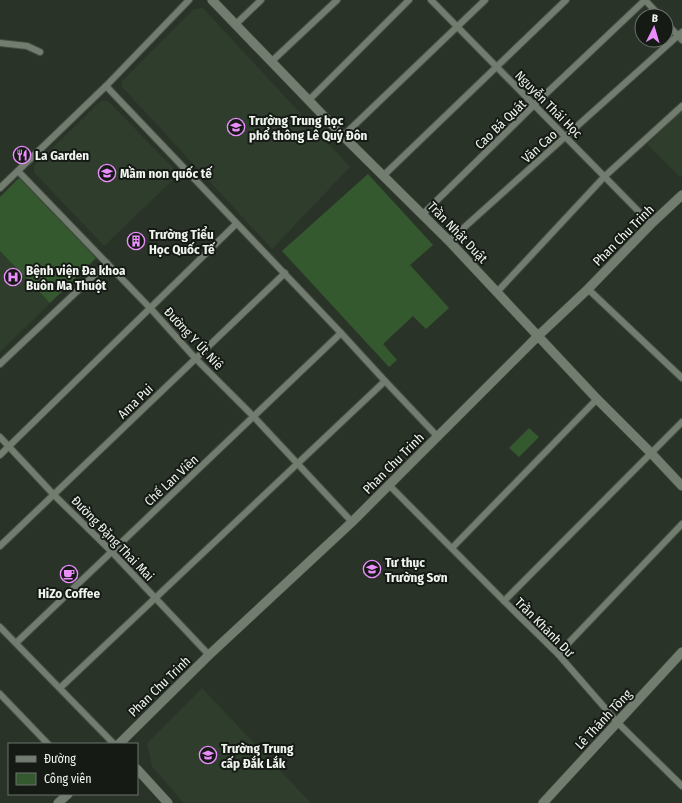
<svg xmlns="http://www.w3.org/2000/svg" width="682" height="803" font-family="'Fira Sans Condensed',sans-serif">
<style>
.built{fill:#2f3d2c}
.green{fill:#35592f}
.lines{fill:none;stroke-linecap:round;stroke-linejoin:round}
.street-casing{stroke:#474f46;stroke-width:8}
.secondary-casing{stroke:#474f46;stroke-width:10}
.street{stroke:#727d70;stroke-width:6}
.secondary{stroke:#727d70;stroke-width:9}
.labels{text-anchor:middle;stroke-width:4;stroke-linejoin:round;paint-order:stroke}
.street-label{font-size:13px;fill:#eff5ee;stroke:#151a15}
.poi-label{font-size:13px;font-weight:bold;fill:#eff5ee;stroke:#151a15;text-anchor:start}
</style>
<rect width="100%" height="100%" fill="#2a3328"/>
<!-- built -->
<g class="built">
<path d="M203 8 350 167 272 249 122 87V81L194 9Z"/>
<path d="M101 101H108L179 174 104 246 34 172V166Z"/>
<path d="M682 111V175L680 177 647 144Z"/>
<path d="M0 251 50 303 0 352Z"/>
<path d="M202 688 311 803H184L152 767 147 743Z"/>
</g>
<!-- green -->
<g class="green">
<path d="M368 174 433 245 410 265 449 308 426 329 413 316 383 344 397 360 389 367 282 251Z"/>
<path d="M19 178 96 258 50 303 0 251V197Z"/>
<path d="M529 428 539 437 519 457 509 448Z"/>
</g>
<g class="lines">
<defs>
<g id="street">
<path d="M431 0 651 224"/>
<path d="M645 0 660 16"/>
<path d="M666 23 682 40"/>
<path d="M236 24 261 0"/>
<path d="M0 43 27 46 40 52"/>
<path d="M271 62 337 0"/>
<path d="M106 86 341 333 385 381 438 437"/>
<path d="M309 100 409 0"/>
<path d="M343 136 485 0"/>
<path d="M18 171 151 309 195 358 254 417 352 522"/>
<path d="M384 175 566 0"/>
<path d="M0 188 106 86 189 0"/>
<path d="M423 214 534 105 645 0"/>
<path d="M449 241 682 32"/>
<path d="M588 289 682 378"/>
<path d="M497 292 605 176 682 106"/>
<path d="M0 364 107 263"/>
<path d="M0 437 54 495 111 551 209 655"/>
<path d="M0 455 236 224"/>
<path d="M389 485 504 601 558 654 618 723 682 786"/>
<path d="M0 546 285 273"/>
<path d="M452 548 597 399"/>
<path d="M504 601 682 422"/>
<path d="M0 627 114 744"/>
<path d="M16 643 341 333"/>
<path d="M558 654 682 524"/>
<path d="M60 688 385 381"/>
<path d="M0 694 48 744"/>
</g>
<g id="secondary">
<path d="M212 0 343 136 449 241 597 399 651 453 682 486"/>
<path d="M119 744 209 655 352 522 539 335 588 289 651 224 682 195"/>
<path d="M137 769 168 803"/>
<path d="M58 803 68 794"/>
<path d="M543 803 682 652"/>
</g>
</defs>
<!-- street casing -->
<use href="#street" class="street-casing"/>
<!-- secondary casing -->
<use href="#secondary" class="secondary-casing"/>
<!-- street -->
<use href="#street" class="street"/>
<!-- secondary -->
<use href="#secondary" class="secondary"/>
</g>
<!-- icons -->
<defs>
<symbol id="school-ring" viewBox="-11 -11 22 22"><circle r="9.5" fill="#151a15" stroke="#ea8dfd" stroke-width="1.5"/><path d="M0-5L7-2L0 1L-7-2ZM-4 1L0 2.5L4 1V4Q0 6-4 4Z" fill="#ea8dfd"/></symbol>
<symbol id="restaurant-ring" viewBox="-11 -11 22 22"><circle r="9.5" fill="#151a15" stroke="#ea8dfd" stroke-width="1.5"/><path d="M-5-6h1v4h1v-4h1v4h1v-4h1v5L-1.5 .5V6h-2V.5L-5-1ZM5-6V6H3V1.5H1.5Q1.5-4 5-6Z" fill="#ea8dfd"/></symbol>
<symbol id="building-ring" viewBox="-11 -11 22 22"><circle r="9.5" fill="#151a15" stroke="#ea8dfd" stroke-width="1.5"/><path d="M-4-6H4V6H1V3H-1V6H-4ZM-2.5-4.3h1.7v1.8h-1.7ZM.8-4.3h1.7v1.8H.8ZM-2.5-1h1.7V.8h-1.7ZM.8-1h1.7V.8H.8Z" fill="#ea8dfd"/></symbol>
<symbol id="hospital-ring" viewBox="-11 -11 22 22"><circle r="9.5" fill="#151a15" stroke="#ea8dfd" stroke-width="1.5"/><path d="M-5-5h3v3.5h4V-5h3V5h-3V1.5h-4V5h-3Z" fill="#ea8dfd"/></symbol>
<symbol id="cafe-ring" viewBox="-11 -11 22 22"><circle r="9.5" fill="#151a15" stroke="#ea8dfd" stroke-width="1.5"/><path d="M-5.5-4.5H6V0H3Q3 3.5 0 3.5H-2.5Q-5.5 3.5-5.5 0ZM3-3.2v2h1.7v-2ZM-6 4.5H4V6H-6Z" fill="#ea8dfd"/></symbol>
</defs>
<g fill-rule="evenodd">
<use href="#school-ring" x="226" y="117" width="20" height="20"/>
<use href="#restaurant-ring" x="12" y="145" width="20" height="20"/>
<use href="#school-ring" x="97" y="163" width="20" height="20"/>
<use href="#building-ring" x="126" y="231" width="20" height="20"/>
<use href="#hospital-ring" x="3" y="267" width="20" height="20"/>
<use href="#school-ring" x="362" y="559" width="20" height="20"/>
<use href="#cafe-ring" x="59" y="564" width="20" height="20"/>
<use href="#school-ring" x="198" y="745" width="20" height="20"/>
</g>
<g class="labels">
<!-- street labels -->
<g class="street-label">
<text transform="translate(549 104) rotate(45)" y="5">Nguyễn Thái Học</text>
<text transform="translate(500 124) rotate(-44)" y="5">Cao Bá Quát</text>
<text transform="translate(539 146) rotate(-42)" y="5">Văn Cao</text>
<text transform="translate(458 232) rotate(46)" y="5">Trần Nhật Duật</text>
<text transform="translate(623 235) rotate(-45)" y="5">Phan Chu Trinh</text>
<text transform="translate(194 338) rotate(47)" y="5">Đường Y Út Niê</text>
<text transform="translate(135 401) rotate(-44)" y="5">Ama Pui</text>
<text transform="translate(393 463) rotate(-45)" y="5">Phan Chu Trinh</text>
<text transform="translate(171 480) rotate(-43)" y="5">Chế Lan Viên</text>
<text transform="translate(113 538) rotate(46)" y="5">Đường Đặng Thai Mai</text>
<text transform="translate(545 627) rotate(45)" y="5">Trần Khánh Dư</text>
<text transform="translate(159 686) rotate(-44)" y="5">Phan Chu Trinh</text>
<text transform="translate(603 719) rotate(-47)" y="5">Lê Thánh Tông</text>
</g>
<!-- poi labels -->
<g class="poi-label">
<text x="249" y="125">Trường Trung học<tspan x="249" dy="15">phổ thông Lê Quý Đôn</tspan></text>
<text x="35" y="160">La Garden</text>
<text x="120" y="178">Mầm non quốc tế</text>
<text x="149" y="239">Trường Tiểu<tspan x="149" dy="15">Học Quốc Tế</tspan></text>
<text x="26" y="275">Bệnh viện Đa khoa<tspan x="26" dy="15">Buôn Ma Thuột</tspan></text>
<text x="385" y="567">Tư thục<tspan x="385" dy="15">Trường Sơn</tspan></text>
<text x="69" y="598" text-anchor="middle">HiZo Coffee</text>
<text x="221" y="753">Trường Trung<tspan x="221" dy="15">cấp Đắk Lắk</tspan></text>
</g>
</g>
<!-- legend -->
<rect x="8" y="743" width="130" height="52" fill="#151a15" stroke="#6c726c"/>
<rect x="16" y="756" width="20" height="6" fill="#727d70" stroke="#6c726c"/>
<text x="44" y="763" font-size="12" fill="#eff5ee">Đường</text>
<rect x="16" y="773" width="20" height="12" fill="#35592f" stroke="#6c726c"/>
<text x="44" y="783" font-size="12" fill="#eff5ee">Công viên</text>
<!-- north arrow -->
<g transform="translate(654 28) rotate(5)"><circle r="19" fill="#151a15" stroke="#6c726c"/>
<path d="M0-3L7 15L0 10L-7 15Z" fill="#ea8dfd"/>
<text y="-6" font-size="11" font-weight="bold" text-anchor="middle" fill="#eff5ee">B</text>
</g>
</svg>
